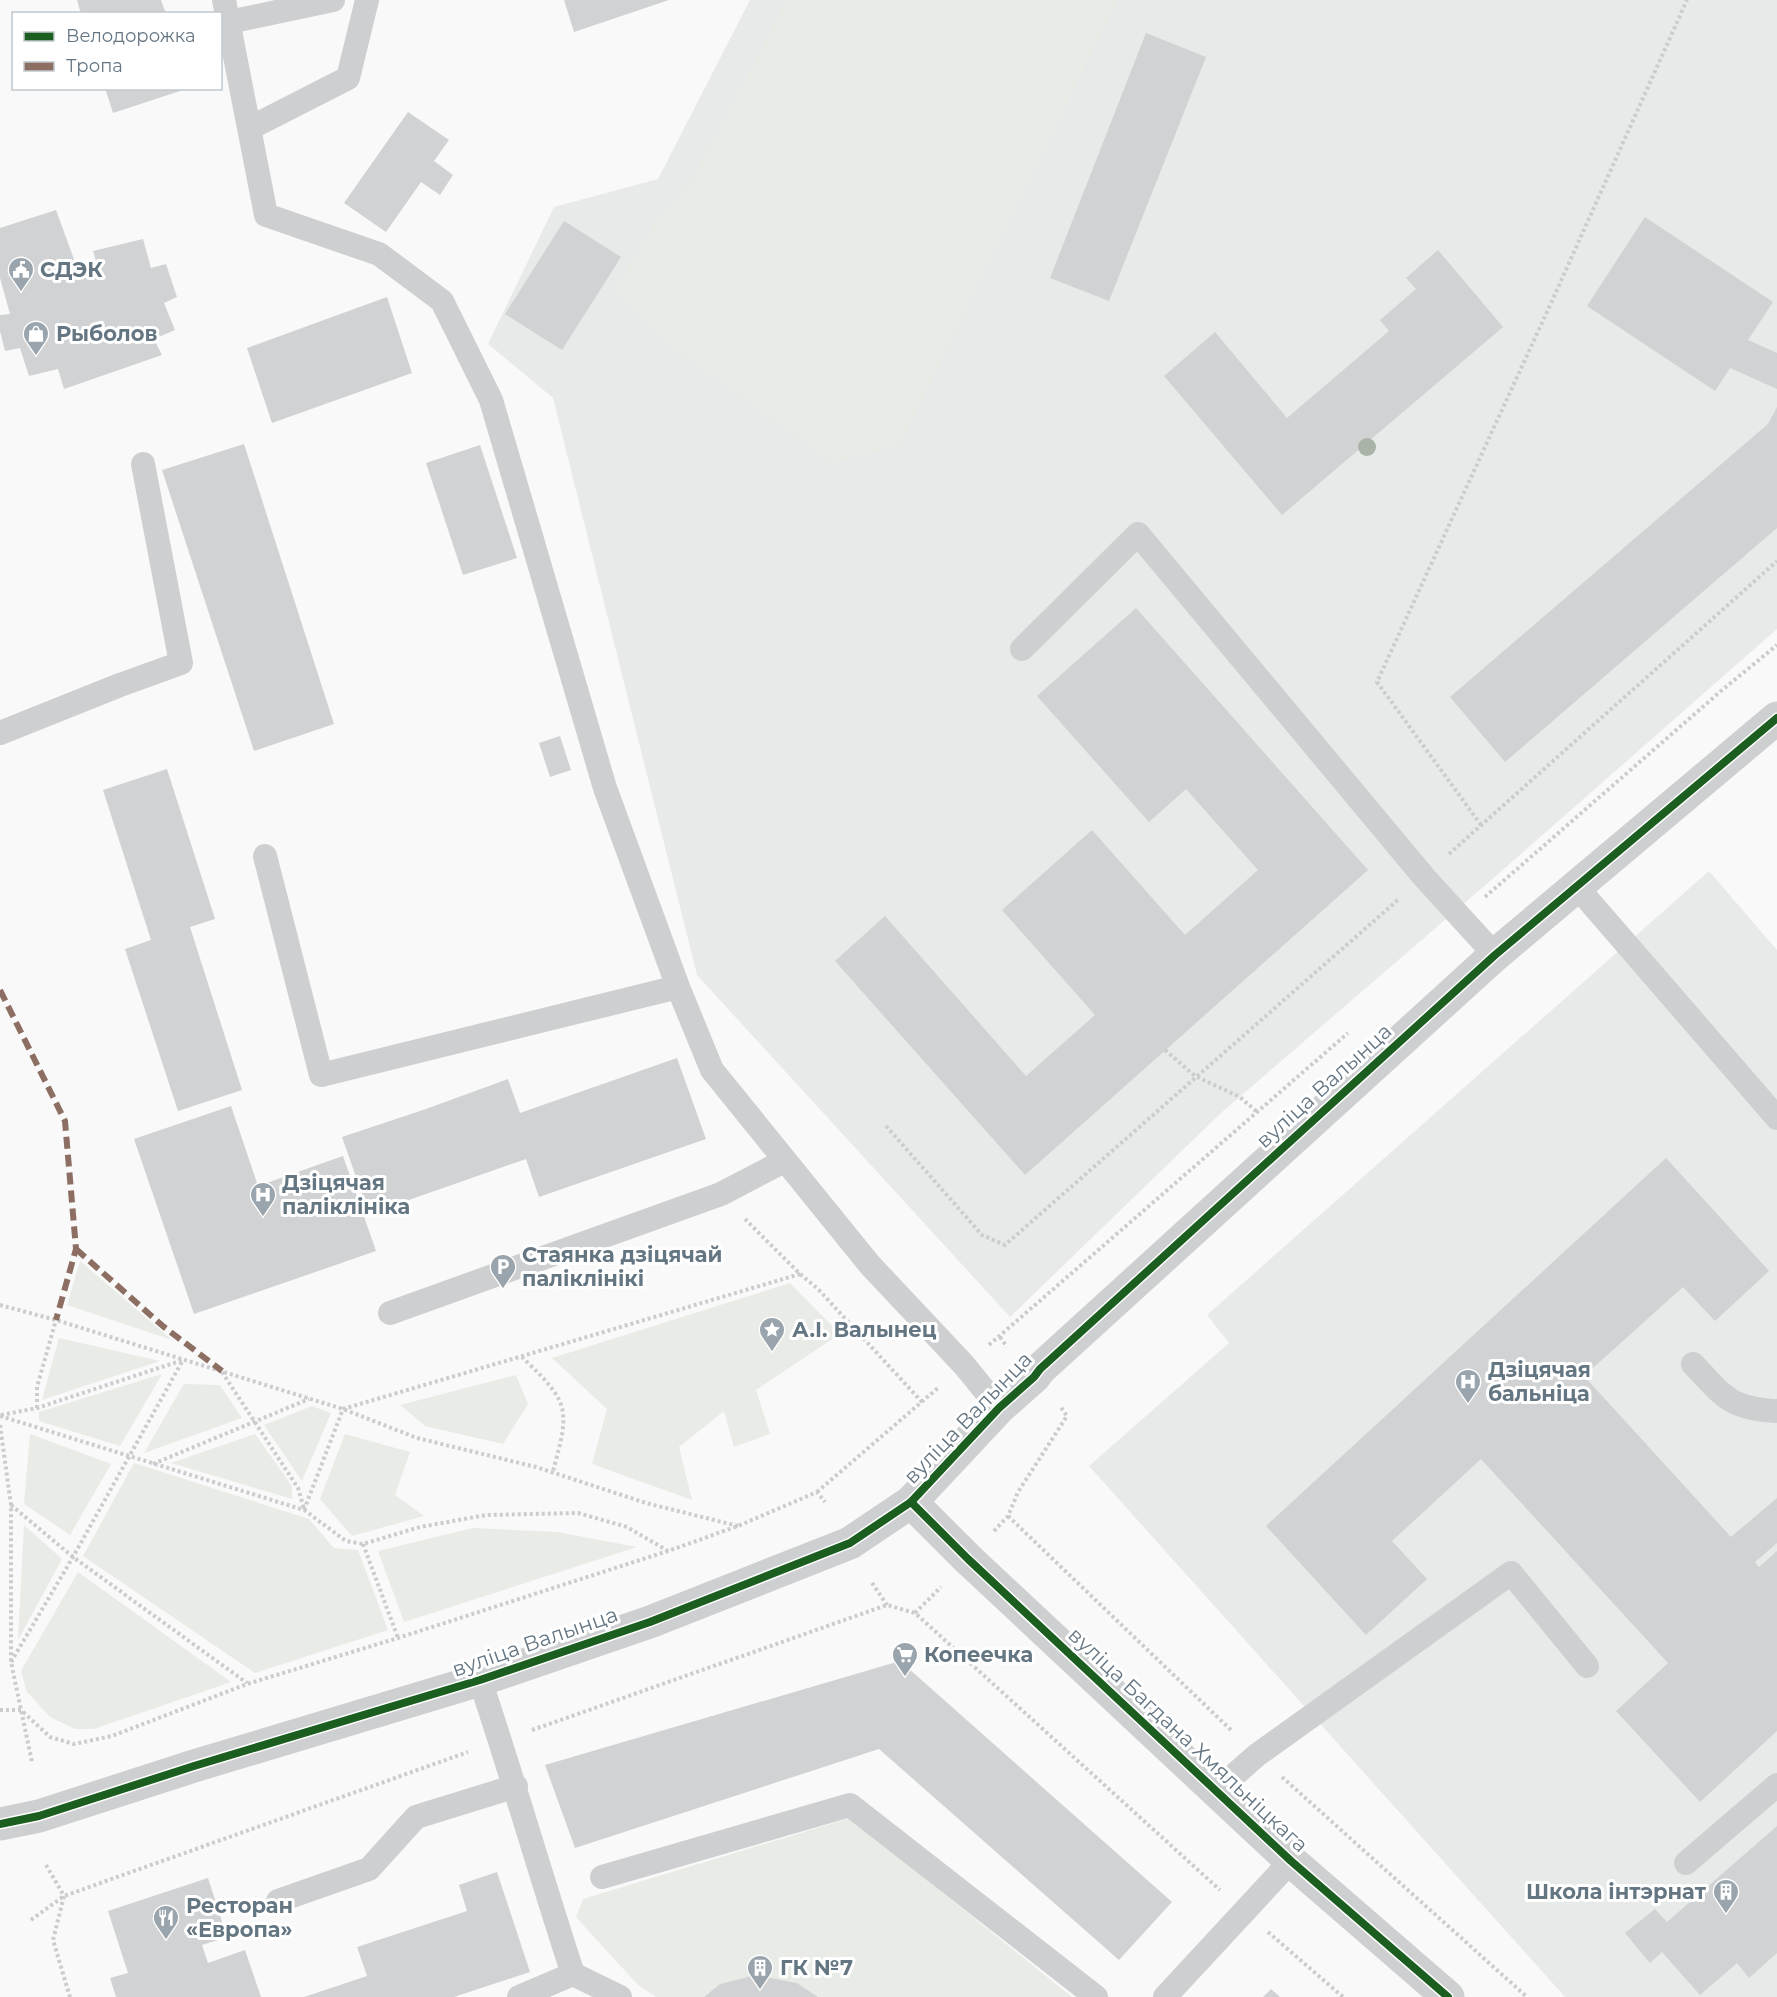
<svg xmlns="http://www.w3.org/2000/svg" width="1777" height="1997" font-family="Montserrat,sans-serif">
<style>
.built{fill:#e8e9e9}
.green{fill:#e8ebe6}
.building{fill:#d0d2d3}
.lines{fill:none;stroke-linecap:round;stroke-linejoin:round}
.path{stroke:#cbcccd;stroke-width:4;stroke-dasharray:3 3;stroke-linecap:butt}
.service{stroke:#cecfd0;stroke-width:24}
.minor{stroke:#cecfd0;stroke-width:33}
.tertiary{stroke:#cecfd0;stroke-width:33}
.quiet{stroke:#8d6e63;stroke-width:6;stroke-dasharray:12 6;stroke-linecap:butt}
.cycleway-casing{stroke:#fff;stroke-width:11}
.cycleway{stroke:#1b5e20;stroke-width:8}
.tree{fill:#a9b3a7}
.labels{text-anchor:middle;stroke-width:6;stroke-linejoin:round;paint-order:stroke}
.poi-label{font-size:21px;font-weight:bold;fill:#657683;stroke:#fff;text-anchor:start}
.street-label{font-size:21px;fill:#657683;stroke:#fff}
</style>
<rect width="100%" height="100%" fill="#f9f9f9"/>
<!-- built -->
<g class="built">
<path d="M750 0H1777V629L1489 882 1222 1112 1010 1317 697 975 553 398 488 344 554 207 658 179Z"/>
<path d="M1709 871 1777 950V1997H1565L1089 1466 1229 1343 1207 1315Z"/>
</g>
<!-- green -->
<g class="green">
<path d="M787 0H1118L899 446 833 463 664 341 615 289 656 222 694 177Z"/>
<path d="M80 1261 172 1340 67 1305Z"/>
<path d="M790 1283 840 1334 756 1390 770 1434 734 1447 724 1411 679 1447 692 1500 592 1464 607 1409 552 1358Z"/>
<path d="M59 1338 160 1361 42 1400Z"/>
<path d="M162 1374 120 1446 39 1421V1412Z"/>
<path d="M516 1375 528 1404 503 1444 425 1426 400 1405Z"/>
<path d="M184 1384 220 1385 242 1418 144 1453Z"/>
<path d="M312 1406 331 1413 302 1481 264 1425Z"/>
<path d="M30 1434 111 1464 70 1535 24 1504Z"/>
<path d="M255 1434 292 1486V1499L171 1463Z"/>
<path d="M345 1434 410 1452 395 1495 424 1516 352 1536 320 1499Z"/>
<path d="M134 1463 309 1519 334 1548 358 1550 388 1630 255 1673 83 1556Z"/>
<path d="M24 1525 62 1559 18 1640Z"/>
<path d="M473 1528 557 1532 637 1547 404 1622 378 1551Z"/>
<path d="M78 1572 231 1682 94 1729H75L50 1717 27 1692 21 1671Z"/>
<path d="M850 1818 1072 1997H818L797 1983 755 1975 720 1984 704 1997H656L638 1985 576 1917 583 1899Z"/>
</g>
<!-- building -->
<g class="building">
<path d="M77 0H161L166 14H81Z"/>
<path d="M564 0H669L574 32Z"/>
<path d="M1146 33 1206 57 1109 301 1050 278Z"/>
<path d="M105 88H186V89L113 113Z"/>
<path d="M408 112 449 140 434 161 453 175 440 195 421 182 386 232 344 203Z"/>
<path d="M56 210 79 273 98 267 93 251 143 239 151 268 166 264 177 297 164 303 175 330 154 339 162 355 64 389 58 369 29 376 20 348 5 351 0 331V315L10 314 0 278V228Z"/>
<path d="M1645 217 1773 302 1748 340 1777 353V389L1730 368 1715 391 1587 306Z"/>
<path d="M564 221 621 257 562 350 505 314Z"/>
<path d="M1438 250 1503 327 1282 515 1164 376 1215 332 1287 418 1389 331 1380 320 1416 289 1406 278Z"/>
<path d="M387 297 412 373 272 423 247 348Z"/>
<path d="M1777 407V528L1505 762 1450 697 1768 424Z"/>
<path d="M244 444 334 724 254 751 162 470Z"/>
<path d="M480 445 517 558 463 575 426 463Z"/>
<path d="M1136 608 1368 870 1025 1175 835 961 885 916 1026 1076 1095 1015 1002 910 1092 830 1185 935 1258 870 1186 789 1149 822 1037 696Z"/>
<path d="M560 736 571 770 550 777 539 743Z"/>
<path d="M167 769 215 919 190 927 242 1090 178 1111 125 949 151 940 103 790Z"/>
<path d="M677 1058 706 1139 539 1197 526 1159 369 1214 342 1137 426 1109 508 1079 520 1113Z"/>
<path d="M231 1106 258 1186 343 1156 376 1251 194 1314 134 1139Z"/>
<path d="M1666 1158 1769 1271 1715 1321 1683 1287 1584 1376 1731 1537 1777 1498V1543L1755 1562 1759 1567 1777 1551V1731L1700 1802 1616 1711 1668 1663 1481 1459 1392 1541 1427 1579 1366 1635 1266 1526Z"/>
<path d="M900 1661 1172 1902 1119 1960 879 1749 575 1848 545 1765Z"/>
<path d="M1777 1826V1953L1749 1978 1737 1963 1700 1995 1662 1952 1650 1963 1625 1933 1655 1909 1667 1922Z"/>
<path d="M497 1872 530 1972 454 1997H304L367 1976 357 1947 467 1911 459 1885Z"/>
<path d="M208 1878 227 1937 202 1945 208 1963 245 1950 261 1997H116L110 1978 128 1973 108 1911Z"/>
<path d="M755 1975 797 1983 818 1997H704L720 1984Z"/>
<path d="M1271 1989 1280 1997H1263Z"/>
</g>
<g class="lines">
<!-- path -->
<g class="path">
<path d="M1481 825 1377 682 1552 301 1687 0"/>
<path d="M1449 854 1777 561"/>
<path d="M1485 897 1721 691 1777 645"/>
<path d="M1165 1050 1195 1076 1240 1097 1257 1112"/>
<path d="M886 1126 982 1235 1005 1245 1399 899"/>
<path d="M745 1219 800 1274 818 1289 922 1402"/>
<path d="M0 1305 56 1320 343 1409 417 1438 536 1467 646 1503 738 1526"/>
<path d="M1000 1337 1007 1347"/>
<path d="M989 1345 1348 1033"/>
<path d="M522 1357C535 1370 558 1390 562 1408 567 1428 557 1453 553 1472"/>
<path d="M222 1372 298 1488 304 1509"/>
<path d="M37 1408V1387L56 1320"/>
<path d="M1 1415 37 1408 183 1360"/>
<path d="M0 1416 304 1510 346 1541 363 1544 420 1527 486 1515 578 1513 627 1527 668 1551"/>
<path d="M0 1425 11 1505V1662L32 1762"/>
<path d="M153 1464 309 1399"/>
<path d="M817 1492 939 1387"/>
<path d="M11 1505 73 1557 247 1683"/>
<path d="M304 1510 343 1409 800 1274"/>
<path d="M1008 1516 1232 1731"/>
<path d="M994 1531 1008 1516 1018 1492 1067 1416 1060 1406"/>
<path d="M363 1544 398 1638"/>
<path d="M872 1583 887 1605"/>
<path d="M915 1613 941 1587"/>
<path d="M11 1662 73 1557 183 1360"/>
<path d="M0 1710H21L50 1737 74 1744 112 1736 247 1684 398 1638 668 1551 738 1526 817 1492 825 1502"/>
<path d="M532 1730 887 1605 915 1613 1220 1890"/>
<path d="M1282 1777 1527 1997"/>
<path d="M46 1865 64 1896 53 1940 70 1997"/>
<path d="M31 1920 64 1896 468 1752"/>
<path d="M1268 1932 1343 1997"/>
</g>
<!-- service -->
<g class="service">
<path d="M224 0 266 215 379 254 442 301 491 400 605 788 678 987 712 1070 870 1265 964 1365 999 1408"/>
<path d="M229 22 333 0"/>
<path d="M250 128 348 78 367 0"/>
<path d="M1022 649 1138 534 1424 877 1495 955"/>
<path d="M0 733 120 685 181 663 143 464"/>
<path d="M265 856 321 1075 678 987"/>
<path d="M1577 887 1777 1118"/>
<path d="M390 1313 721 1194 784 1161"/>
<path d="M1693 1364C1723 1396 1730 1409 1777 1411"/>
<path d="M480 1680C513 1778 541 1877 573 1974L519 1997"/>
<path d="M1216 1791 1257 1755 1511 1573 1587 1666"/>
<path d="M1686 1863 1777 1785"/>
<path d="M602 1877 850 1805 1096 1997"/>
<path d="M278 1901 369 1869 416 1817 516 1786"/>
<path d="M573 1974 620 1997"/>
<path d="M1165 1997 1291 1861"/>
</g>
<!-- minor -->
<path class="minor" d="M911 1502 968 1559 1291 1861 1448 1997"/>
<!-- tertiary -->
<path class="tertiary" d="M0 1824 39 1816 194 1766 480 1680 650 1622 850 1543 911 1502 999 1408 1034 1377 1040 1369 1495 955 1777 718"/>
<!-- quiet -->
<g class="quiet">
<path d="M0 990 65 1121 76 1249 56 1320"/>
<path d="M76 1249 164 1327 222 1371"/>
</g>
<defs>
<g id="cycleway">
<path d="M911 1502 968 1559 1291 1861 1448 1997"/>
<path d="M0 1824 39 1816 194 1766 480 1680 650 1622 850 1543 911 1502 999 1408 1034 1377 1040 1369 1495 955 1777 718"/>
</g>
</defs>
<!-- cycleway casing -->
<use href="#cycleway" class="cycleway-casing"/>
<!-- cycleway -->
<use href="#cycleway" class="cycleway"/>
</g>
<!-- trees -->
<circle class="tree" cx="1367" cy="447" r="9"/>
<!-- icons -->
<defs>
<symbol id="civic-pin" viewBox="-11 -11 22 30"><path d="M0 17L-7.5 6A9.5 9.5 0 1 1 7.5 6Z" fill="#99a4ac" stroke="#fff"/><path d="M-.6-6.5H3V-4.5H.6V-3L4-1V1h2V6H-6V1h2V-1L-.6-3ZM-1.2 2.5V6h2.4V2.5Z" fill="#fff"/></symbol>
<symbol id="shop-pin" viewBox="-11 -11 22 30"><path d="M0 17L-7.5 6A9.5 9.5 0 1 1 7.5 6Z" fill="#99a4ac" stroke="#fff"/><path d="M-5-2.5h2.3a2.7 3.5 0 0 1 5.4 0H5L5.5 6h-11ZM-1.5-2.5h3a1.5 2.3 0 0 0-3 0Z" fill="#fff"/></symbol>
<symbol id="hospital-pin" viewBox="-11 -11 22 30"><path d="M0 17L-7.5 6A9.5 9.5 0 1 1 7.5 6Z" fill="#99a4ac" stroke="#fff"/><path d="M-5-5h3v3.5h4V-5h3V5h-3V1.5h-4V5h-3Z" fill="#fff"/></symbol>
<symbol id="parking-pin" viewBox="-11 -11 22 30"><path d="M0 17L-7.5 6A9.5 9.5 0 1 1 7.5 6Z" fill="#99a4ac" stroke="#fff"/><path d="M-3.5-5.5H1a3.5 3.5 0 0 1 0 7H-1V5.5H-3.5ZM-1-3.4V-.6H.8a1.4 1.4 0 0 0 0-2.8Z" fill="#fff"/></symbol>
<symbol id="sight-pin" viewBox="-11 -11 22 30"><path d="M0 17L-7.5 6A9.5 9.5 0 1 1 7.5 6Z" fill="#99a4ac" stroke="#fff"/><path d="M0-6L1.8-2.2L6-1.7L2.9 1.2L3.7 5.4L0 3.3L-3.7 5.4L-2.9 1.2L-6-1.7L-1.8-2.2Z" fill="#fff"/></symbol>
<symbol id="supermarket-pin" viewBox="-11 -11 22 30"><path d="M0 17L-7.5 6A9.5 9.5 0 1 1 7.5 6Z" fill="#99a4ac" stroke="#fff"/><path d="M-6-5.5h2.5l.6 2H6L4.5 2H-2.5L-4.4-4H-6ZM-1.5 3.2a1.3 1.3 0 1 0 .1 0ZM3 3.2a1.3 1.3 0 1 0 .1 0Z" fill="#fff"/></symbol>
<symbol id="building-pin" viewBox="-11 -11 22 30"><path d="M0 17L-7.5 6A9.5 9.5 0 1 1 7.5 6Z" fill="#99a4ac" stroke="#fff"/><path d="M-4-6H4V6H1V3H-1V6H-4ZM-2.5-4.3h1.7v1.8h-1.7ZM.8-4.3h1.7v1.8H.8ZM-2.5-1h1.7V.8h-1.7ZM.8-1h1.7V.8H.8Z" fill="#fff"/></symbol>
<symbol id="restaurant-pin" viewBox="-11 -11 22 30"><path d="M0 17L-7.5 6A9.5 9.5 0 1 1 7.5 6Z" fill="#99a4ac" stroke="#fff"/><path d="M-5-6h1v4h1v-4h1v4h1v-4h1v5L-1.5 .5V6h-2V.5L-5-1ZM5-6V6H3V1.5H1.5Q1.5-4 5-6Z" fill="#fff"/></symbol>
</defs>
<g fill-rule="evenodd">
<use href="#civic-pin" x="6" y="255" width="30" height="40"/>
<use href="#shop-pin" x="21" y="319" width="30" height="40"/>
<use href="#hospital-pin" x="248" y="1180" width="30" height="40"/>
<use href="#parking-pin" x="488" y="1252" width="30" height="40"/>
<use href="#sight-pin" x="757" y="1315" width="30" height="40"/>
<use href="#hospital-pin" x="1453" y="1367" width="30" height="40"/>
<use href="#supermarket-pin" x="890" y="1640" width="30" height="40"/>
<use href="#building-pin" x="1711" y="1877" width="30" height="40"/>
<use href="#restaurant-pin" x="151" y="1903" width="30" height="40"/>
<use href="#building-pin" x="745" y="1953" width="30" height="40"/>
</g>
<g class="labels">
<!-- poi labels -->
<g class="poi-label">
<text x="40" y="277">СДЭК</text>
<text x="56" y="341">Рыболов</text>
<text x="282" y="1190">Дзіцячая<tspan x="282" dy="24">паліклініка</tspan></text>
<text x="522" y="1262">Стаянка дзіцячай<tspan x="522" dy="24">паліклінікі</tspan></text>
<text x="792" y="1337">А.І. Валынец</text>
<text x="1488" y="1377">Дзіцячая<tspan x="1488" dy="24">бальніца</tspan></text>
<text x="924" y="1662">Копеечка</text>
<text x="1706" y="1899" text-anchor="end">Школа інтэрнат</text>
<text x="186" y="1913">Ресторан<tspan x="186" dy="24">«Европа»</tspan></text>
<text x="780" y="1975">ГК №7</text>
</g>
<!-- street labels -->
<g class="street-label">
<text transform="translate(1324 1086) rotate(-42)" y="7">вуліца Валынца</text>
<text transform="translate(968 1418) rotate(-46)" y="7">вуліца Валынца</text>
<text transform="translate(535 1642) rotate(-19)" y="7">вуліца Валынца</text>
<text transform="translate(1188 1740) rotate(43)" y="7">вуліца Багдана Хмяльніцкага</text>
</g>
</g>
<!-- legend -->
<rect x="12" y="12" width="210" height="78" fill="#ffffff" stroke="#c1c8cd" stroke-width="1.5"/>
<rect x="24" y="32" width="30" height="9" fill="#1b5e20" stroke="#c1c8cd" stroke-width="1.5"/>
<text x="66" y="42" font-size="18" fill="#657683">Велодорожка</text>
<rect x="24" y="62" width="30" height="9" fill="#8d6e63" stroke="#c1c8cd" stroke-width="1.5"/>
<text x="66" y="72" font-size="18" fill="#657683">Тропа</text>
</svg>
